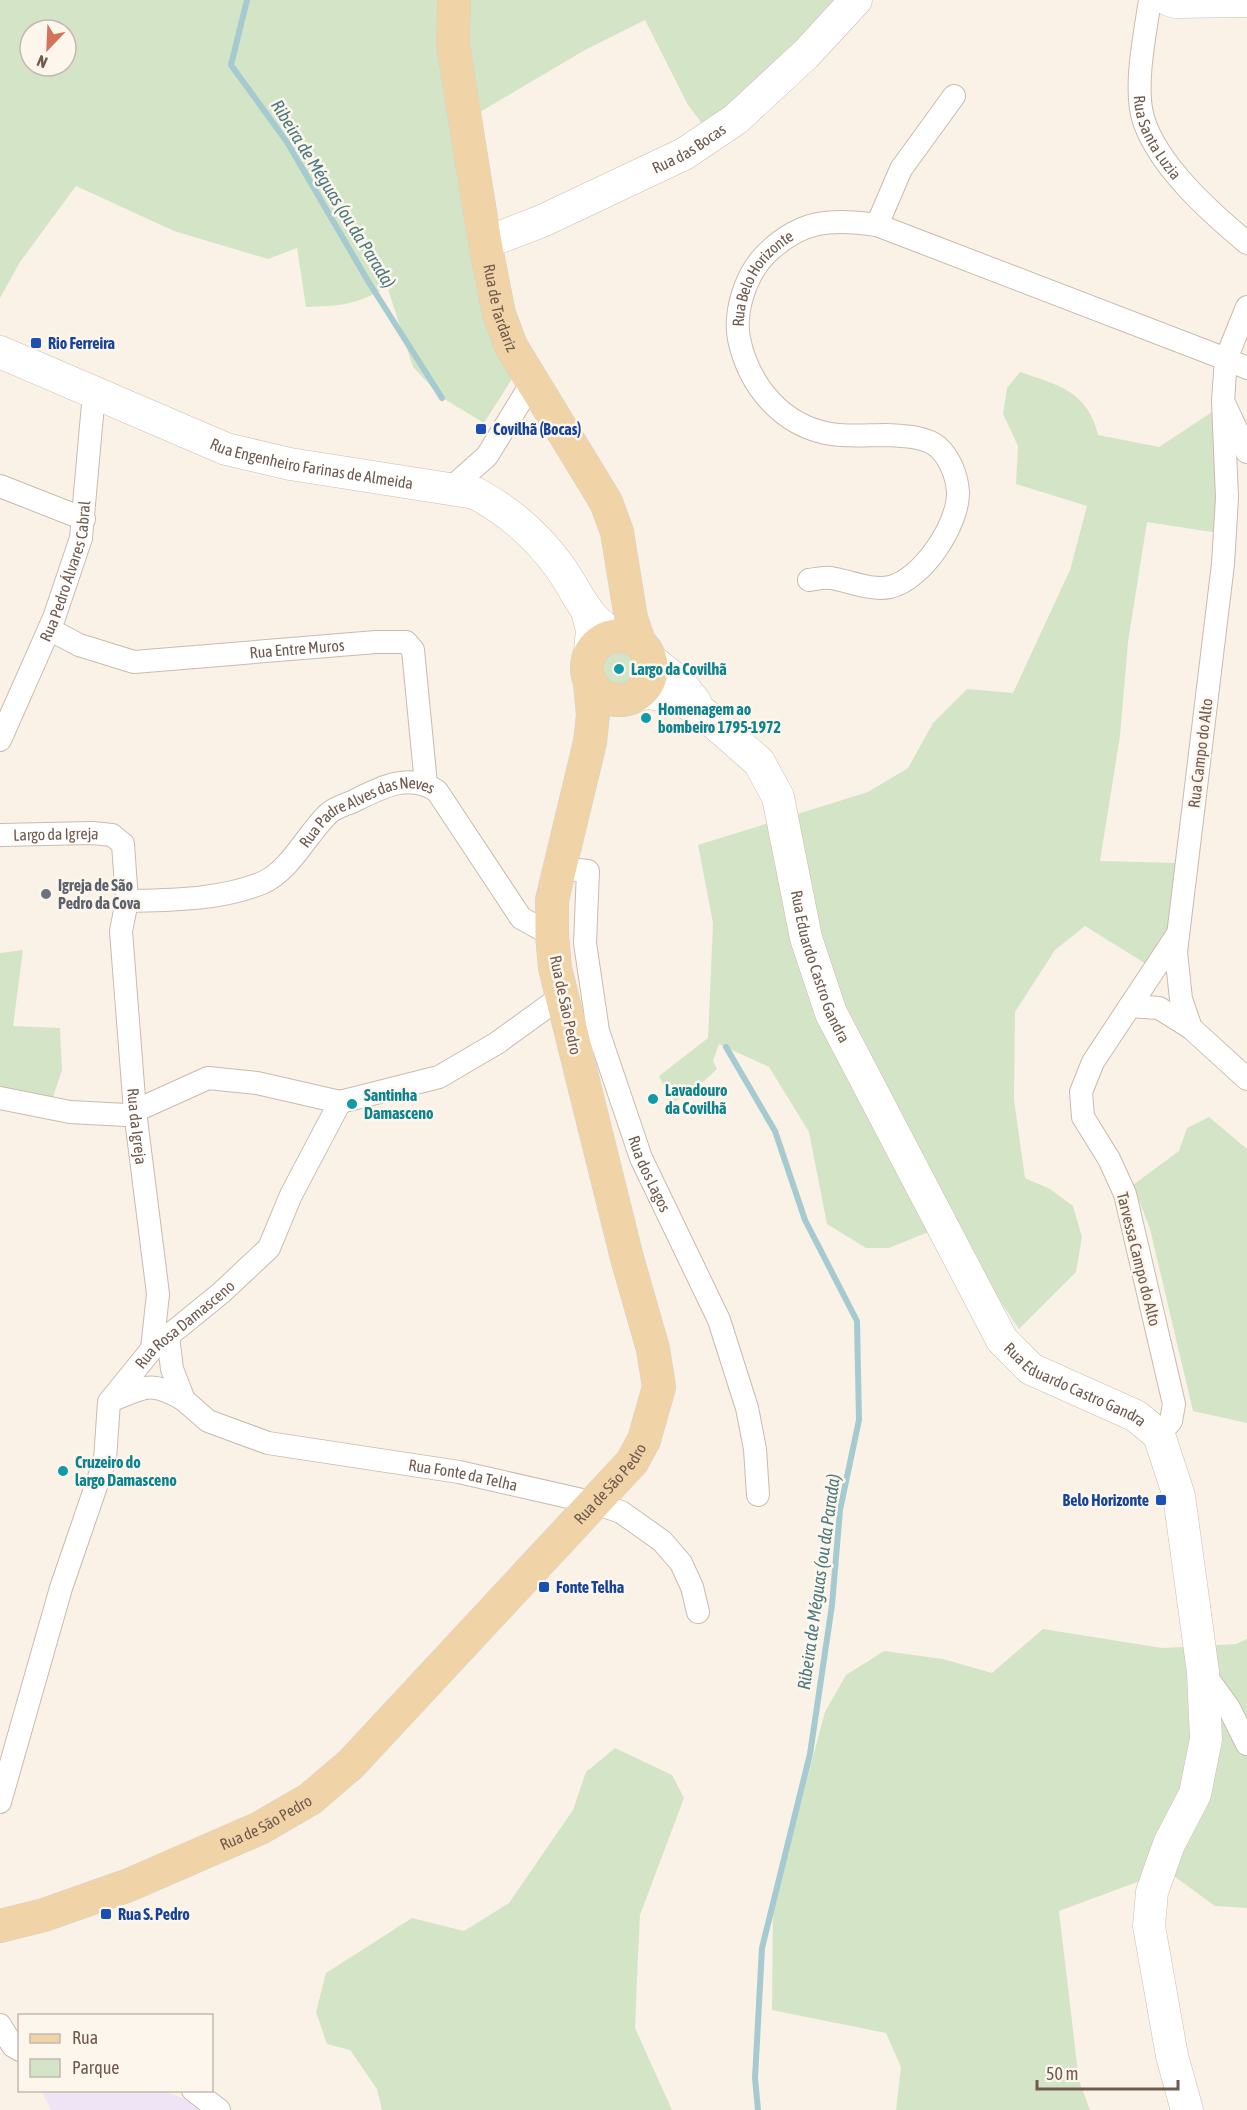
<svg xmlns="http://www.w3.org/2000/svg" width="1247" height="2110" font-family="'Asap Condensed',sans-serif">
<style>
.education{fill:#efe3f6}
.green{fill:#d4e5c7;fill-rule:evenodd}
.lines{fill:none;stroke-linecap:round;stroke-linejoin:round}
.stream{stroke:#a5cbd1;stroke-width:6}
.street-casing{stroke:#cabaae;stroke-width:24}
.secondary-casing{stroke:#cebcaf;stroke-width:33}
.primary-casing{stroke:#d7d1cd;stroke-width:34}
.street{stroke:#fff;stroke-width:22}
.secondary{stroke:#fff;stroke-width:32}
.primary{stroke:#f0d4a7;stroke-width:33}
.transit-dot{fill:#1a4fb4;stroke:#fdf6ed;stroke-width:2}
.culture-dot{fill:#0f9aa8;stroke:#fdf6ed;stroke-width:2}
.worship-dot{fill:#6b7280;stroke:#fdf6ed;stroke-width:2}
.labels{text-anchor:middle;stroke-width:5;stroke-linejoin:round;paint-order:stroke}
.street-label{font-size:16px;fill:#705a4e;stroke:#fdf6ed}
.transit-label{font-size:16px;font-weight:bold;fill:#164399;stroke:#fdf6ed;text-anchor:start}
.culture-label{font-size:16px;font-weight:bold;fill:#0d838f;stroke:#fdf6ed;text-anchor:start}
.worship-label{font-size:16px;font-weight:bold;fill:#5b616d;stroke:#fdf6ed;text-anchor:start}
.water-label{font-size:18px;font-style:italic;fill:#4b7980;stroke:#fdf6ed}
</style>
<rect width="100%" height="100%" fill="#faf2e7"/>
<!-- education -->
<path class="education" d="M42 2091H162L186 2099 202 2110H51Z"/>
<!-- green -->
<g class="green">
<path d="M0 0H853L714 139 688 105 645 20 585 50 453 128 515 374 484 423 441 397 413 367 387 286C359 305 339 306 306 307L297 248 268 259 174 231 76 186 20 262 0 298ZM30 30H66V66H30Z"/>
<path d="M1020 372C1058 385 1088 391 1098 435L1159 447 1212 412 1218 470V533L1147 522 1128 642 1120 736 1100 861 1180 863 1173 920 1146 964 1085 926 1055 950 1015 1012 1014 1100 1025 1178 1050 1189 1073 1206 1082 1237 1076 1272 1019 1329 986 1280 953 1222 889 1248H866L827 1224 809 1132 769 1067 719 1044 713 1061 717 1069 694 1090 672 1103 659 1076 708 1038 713 923 698 845 868 792 908 768 933 723 967 689 1013 693 1070 570 1087 506 1016 484 1018 446 1003 414 1007 388Z"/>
<circle cx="619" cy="669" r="22"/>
<path d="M23 950 13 1026 60 1028 62 1070 53 1097 0 1088V953Z"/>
<path d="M1209 1117 1247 1149V1423L1193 1411 1150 1229 1133 1185 1179 1151 1187 1128Z"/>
<path d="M1043 1629 1162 1648 1236 1644 1247 1639V1908L1215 1906 1167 1871 1059 1911 1079 2081 1090 2110H896L901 2067 886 2033 772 2010 773 1905 825 1712 846 1675 884 1651 943 1659 992 1673Z"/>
<path d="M615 1748 672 1775 684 1798 640 1915 637 1978 635 2028 672 2110H382L377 2089 350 2050 327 2044 316 2012 326 1973 412 1918 464 1931 509 1903 573 1810 586 1772Z"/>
</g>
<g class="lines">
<!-- stream -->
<g class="stream">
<path d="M247 0 231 65 287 142 368 281 442 398"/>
<path d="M726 1047 775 1131 805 1220 857 1321 859 1420 840 1510 832 1605 810 1754 762 1948 755 2078 758 2110"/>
</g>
<defs>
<g id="street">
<path id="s1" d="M1150 0C1145 34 1134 86 1143 118 1157 165 1210 212 1247 243"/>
<path d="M877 225 901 169 954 96"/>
<path d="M1247 368 1226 359 1223 401 1247 452"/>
<path d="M1223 401 1227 498 1223 564 1176 952 1181 999 1191 1028 1247 1079"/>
<path d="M0 486 84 519"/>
<path d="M451 488 487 456 533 381"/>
<path id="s2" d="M809 580C816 579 824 577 831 578 849 581 871 591 890 587 922 580 959 524 958 492 957 476 950 458 938 447 925 436 902 436 886 435 868 435 849 437 831 434 782 426 749 386 739 339 734 312 745 276 765 255 800 220 830 218 877 225L1226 359 1247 307"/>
<path id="s3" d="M49 629 79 645 134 662 376 642H406L413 650 426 784"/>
<path id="s4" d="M0 740 54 618 81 538 94 393"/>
<path id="s5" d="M0 835 92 833 112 835 123 844 127 901 121 931 135 1111 158 1294 152 1349"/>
<path id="s6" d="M559 868 588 871 585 943 598 1031 641 1158 719 1320 747 1408 755 1449 758 1495"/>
<path id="s7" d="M127 901C171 900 220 900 262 883 290 871 307 834 328 814 334 808 344 805 352 802 380 788 408 772 437 791L521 918 552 935"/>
<path d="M1130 1006 1159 1008 1191 1028"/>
<path d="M0 1098 70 1112 126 1115 208 1078 257 1083 340 1102 439 1077 497 1043 562 996"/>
<path id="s8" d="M168 1336 172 1369 184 1400 208 1421 268 1443 459 1472 595 1503 621 1512 662 1541 681 1563 692 1587 698 1612"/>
<path d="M113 1400C146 1386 152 1381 184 1400"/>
<path d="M1159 1435 1171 1421 1174 1404 1125 1194 1109 1159 1083 1117 1081 1092 1093 1062 1177 935"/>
<path d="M1203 1672 1229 1708 1247 1744"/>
<path id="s9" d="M0 1802 61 1588 105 1460 109 1402 152 1349 221 1293 269 1248 291 1195 340 1102"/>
<path d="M0 2025 13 2046 20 2050"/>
<path d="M193 2090 219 2110"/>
</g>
<g id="secondary">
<path d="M1169 0 1176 2 1247 1"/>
<path id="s10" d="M485 243 542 221 684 154 736 119 806 54 856 0"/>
<path id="s11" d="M0 352 226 449 290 464 475 493C507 510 534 533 556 562 577 588 585 622 617 635"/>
<path d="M587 611 592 630 590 652"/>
<path d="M651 660 680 683 695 702"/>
<path id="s12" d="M635 696 648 693 678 698 703 713 759 762 778 797 806 938 831 1013 1002 1340 1031 1369 1136 1416 1159 1435 1179 1496 1203 1672 1206 1739 1195 1794 1169 1844 1152 1892 1149 1926 1172 2056 1187 2110"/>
</g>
<g id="primary">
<path id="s13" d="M454 0 453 45 485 243 499 314 511 346 606 502 617 532 631 618 639 642"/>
<circle cx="619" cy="668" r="32"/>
<path id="s14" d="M0 1926 44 1915 129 1885 260 1828 310 1799 351 1764 632 1462 644 1440 659 1387 653 1349 627 1258 555 968 552 935V900L590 742 593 715 590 684"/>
</g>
</defs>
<!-- street casing -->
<use href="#street" class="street-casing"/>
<!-- secondary casing -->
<use href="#secondary" class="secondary-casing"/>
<!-- primary casing -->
<use href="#primary" class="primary-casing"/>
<!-- street -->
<use href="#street" class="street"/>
<!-- secondary -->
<use href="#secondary" class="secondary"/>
<!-- primary -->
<use href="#primary" class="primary"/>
</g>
<!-- markers -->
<g class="transit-dot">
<rect x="30" y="337" width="12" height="12" rx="3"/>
<rect x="475" y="423" width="12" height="12" rx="3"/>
<rect x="1155" y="1494" width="12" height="12" rx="3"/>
<rect x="538" y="1581" width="12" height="12" rx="3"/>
<rect x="100" y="1908" width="12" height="12" rx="3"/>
</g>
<g class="culture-dot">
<circle cx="619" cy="669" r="6"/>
<circle cx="646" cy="718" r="6"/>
<circle cx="653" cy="1099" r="6"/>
<circle cx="352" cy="1104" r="6"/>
<circle cx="63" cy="1471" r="6"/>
</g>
<circle class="worship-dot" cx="46" cy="894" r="6"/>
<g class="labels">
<!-- street labels -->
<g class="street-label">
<text dy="6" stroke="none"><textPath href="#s1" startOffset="142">Rua Santa Luzia</textPath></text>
<text dy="6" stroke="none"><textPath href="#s10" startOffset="225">Rua das Bocas</textPath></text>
<text dy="6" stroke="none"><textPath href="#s2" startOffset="574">Rua Belo Horizonte</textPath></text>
<text dy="6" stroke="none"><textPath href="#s13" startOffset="312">Rua de Tardariz</textPath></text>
<text dy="6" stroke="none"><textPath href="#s11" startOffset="333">Rua Engenheiro Farinas de Almeida</textPath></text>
<text dy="6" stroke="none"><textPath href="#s4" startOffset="182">Rua Pedro Álvares Cabral</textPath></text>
<text dy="6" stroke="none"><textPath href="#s3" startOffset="255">Rua Entre Muros</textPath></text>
<text transform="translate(1200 753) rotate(-83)" y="6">Rua Campo do Alto</text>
<text dy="6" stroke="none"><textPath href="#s7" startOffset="270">Rua Padre Alves das Neves</textPath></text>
<text dy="6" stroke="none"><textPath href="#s5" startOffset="56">Largo da Igreja</textPath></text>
<text dy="6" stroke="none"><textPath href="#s12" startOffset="362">Rua Eduardo Castro Gandra</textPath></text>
<text transform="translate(566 1005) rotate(78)" y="6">Rua de São Pedro</text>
<text dy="6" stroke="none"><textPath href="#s5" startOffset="410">Rua da Igreja</textPath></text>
<text dy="6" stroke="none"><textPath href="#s6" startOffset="342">Rua dos Lagos</textPath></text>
<text transform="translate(1139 1259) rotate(76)" y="6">Tarvessa Campo do Alto</text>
<text dy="6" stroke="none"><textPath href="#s9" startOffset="525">Rua Rosa Damasceno</textPath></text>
<text dy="6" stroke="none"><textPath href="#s12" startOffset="866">Rua Eduardo Castro Gandra</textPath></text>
<text dy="6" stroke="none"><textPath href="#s8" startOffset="360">Rua Fonte da Telha</textPath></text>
<text dy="6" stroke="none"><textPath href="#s14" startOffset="772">Rua de São Pedro</textPath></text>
<text dy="6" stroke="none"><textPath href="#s14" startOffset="286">Rua de São Pedro</textPath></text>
</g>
<!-- transit labels -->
<g class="transit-label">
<text x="48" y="349">Rio Ferreira</text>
<text x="493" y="435">Covilhã (Bocas)</text>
<text x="1149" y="1506" text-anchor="end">Belo Horizonte</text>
<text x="556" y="1593">Fonte Telha</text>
<text x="118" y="1920">Rua S. Pedro</text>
</g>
<!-- culture labels -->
<g class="culture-label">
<text x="631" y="675">Largo da Covilhã</text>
<text x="658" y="715">Homenagem ao<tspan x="658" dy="18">bombeiro 1795-1972</tspan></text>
<text x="665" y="1096">Lavadouro<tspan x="665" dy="18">da Covilhã</tspan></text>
<text x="364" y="1101">Santinha<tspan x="364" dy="18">Damasceno</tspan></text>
<text x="75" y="1468">Cruzeiro do<tspan x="75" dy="18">largo Damasceno</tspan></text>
</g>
<!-- worship labels -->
<g class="worship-label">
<text x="58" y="891">Igreja de São<tspan x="58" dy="18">Pedro da Cova</tspan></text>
</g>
<!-- water labels -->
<g class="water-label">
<text transform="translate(333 194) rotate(58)" y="6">Ribeira de Méguas (ou da Parada)</text>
<text transform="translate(819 1582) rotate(-82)" y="6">Ribeira de Méguas (ou da Parada)</text>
</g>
</g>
<!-- legend -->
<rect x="18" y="2014" width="195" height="78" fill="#fdf6ed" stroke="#c5b8ad" stroke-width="1.5"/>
<rect x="30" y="2034" width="30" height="9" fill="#f0d4a7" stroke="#c5b8ad" stroke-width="1.5"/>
<text x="72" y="2044" font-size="18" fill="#705a4e">Rua</text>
<rect x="30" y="2059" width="30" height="18" fill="#d4e5c7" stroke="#c5b8ad" stroke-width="1.5"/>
<text x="72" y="2074" font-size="18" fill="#705a4e">Parque</text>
<!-- north arrow -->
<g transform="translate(48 48) rotate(203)"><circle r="28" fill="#fdf6ed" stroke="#c5b8ad" stroke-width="1.5"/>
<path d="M0-4.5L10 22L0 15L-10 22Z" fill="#d5735a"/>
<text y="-9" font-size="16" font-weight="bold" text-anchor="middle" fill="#705a4e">N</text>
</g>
<!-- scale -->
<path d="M1037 2080v9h141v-9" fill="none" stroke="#705a4e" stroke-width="3"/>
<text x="1046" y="2080" font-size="18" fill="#705a4e" stroke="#fdf6ed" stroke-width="4.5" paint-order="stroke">50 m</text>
</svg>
